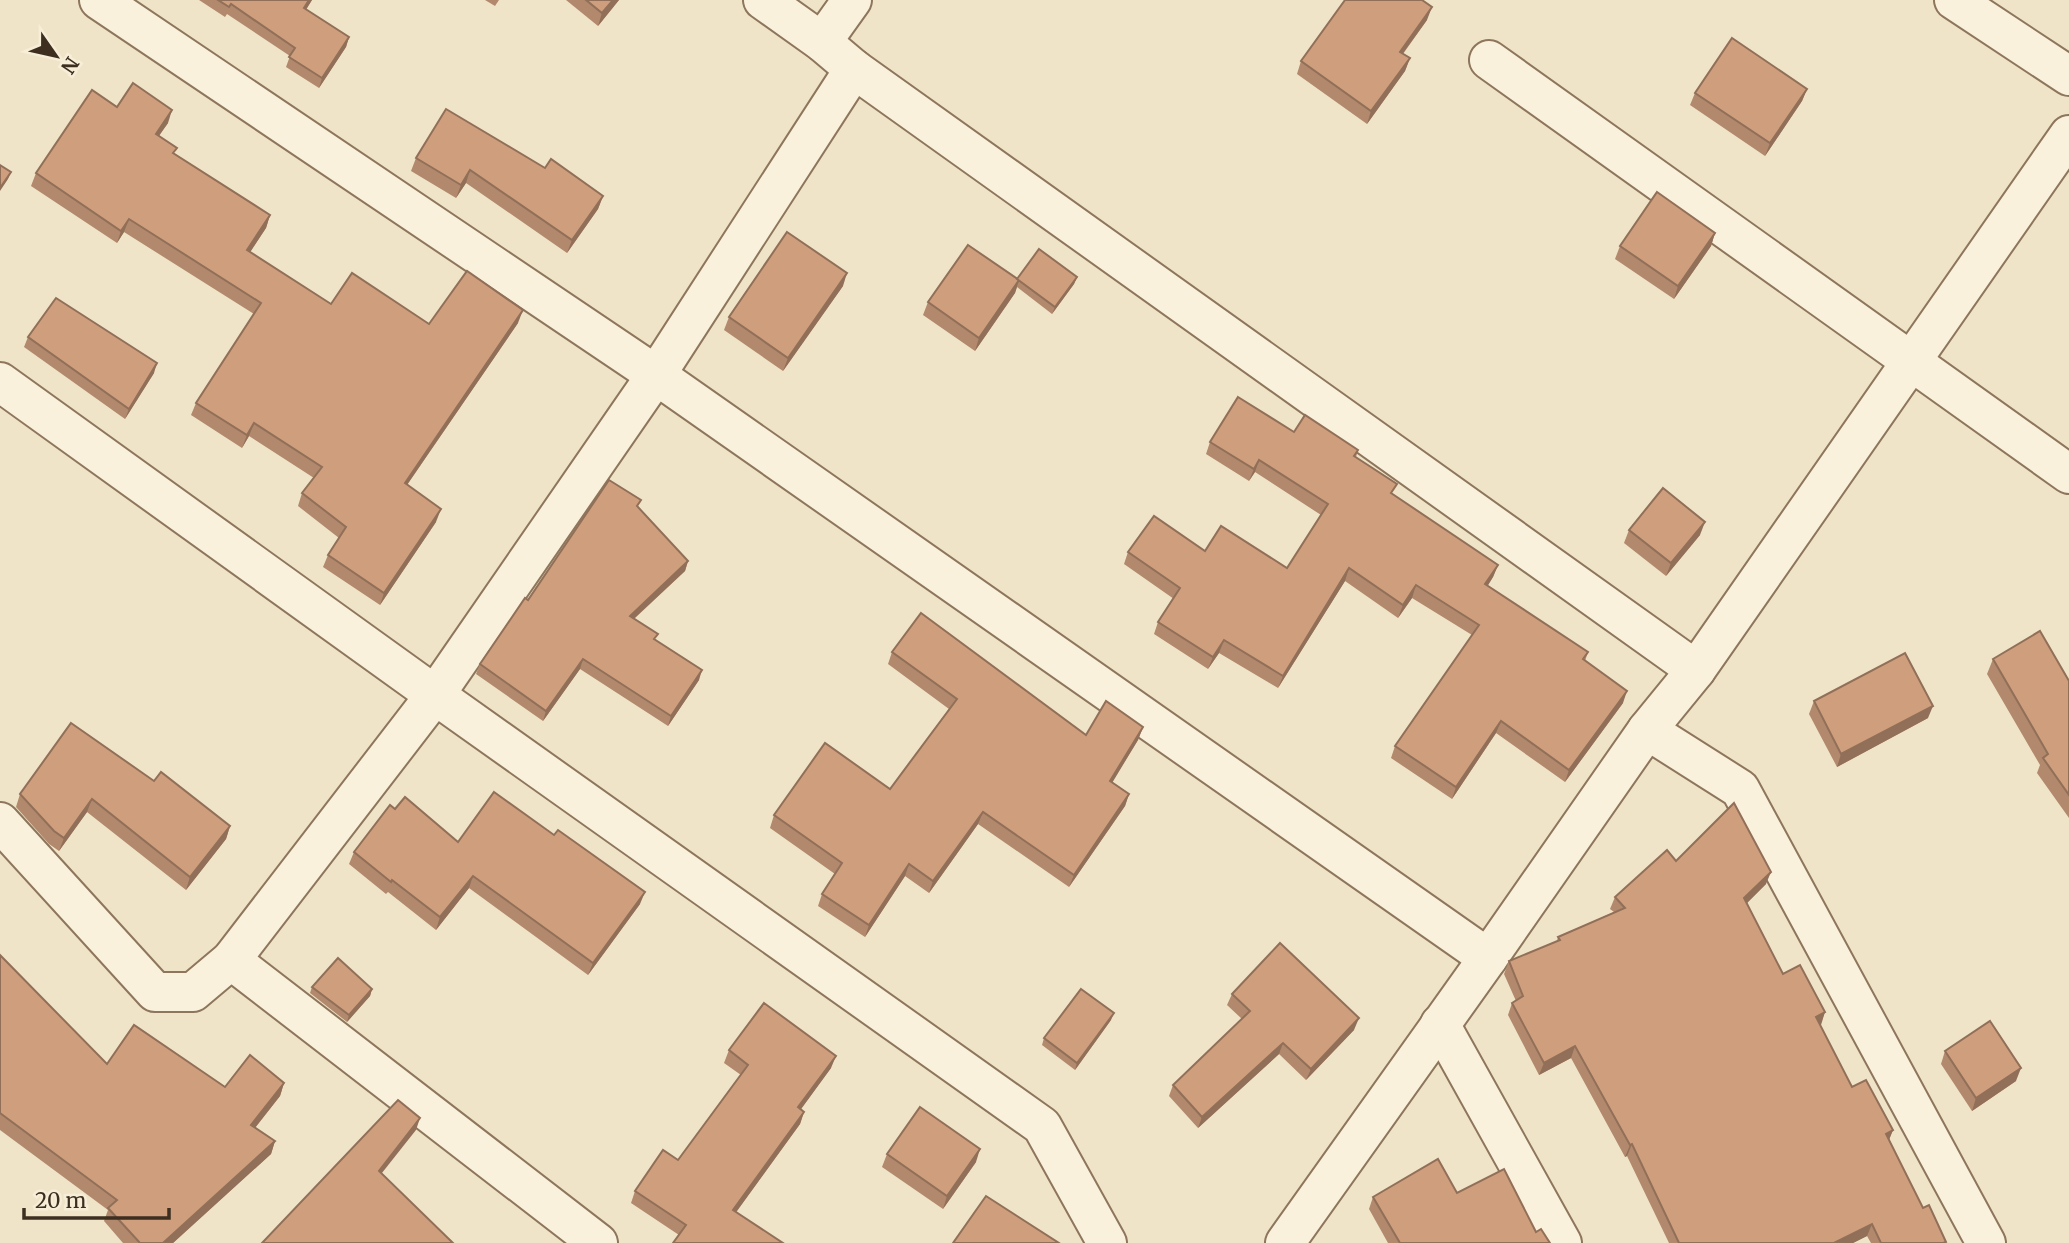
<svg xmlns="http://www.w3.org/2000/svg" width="2069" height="1243" font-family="Merriweather,serif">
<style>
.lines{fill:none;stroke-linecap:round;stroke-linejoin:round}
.minor-casing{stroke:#8d765c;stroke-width:42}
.minor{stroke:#faf1dc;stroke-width:38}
.wall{fill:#b2896c}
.shaded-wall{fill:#916f58}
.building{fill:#cf9f7d;stroke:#916f58;stroke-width:2}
</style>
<rect width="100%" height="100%" fill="#f0e4c8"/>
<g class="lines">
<defs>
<g id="minor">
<path d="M99 0 656 375 1488 958"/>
<path d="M763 0 822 42 854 69 1696 670"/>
<path d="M1954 0 2069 76"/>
<path d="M822 42 852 0"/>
<path d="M1489 60 2069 474"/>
<path d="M0 382 435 695 1042 1126 1107 1243"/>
<path d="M1647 730 1740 789 1986 1243"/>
<path d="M0 822 155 992H193L231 960 435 695 656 375 854 69"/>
<path d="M231 960 598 1243"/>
<path d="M1440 1024 1562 1243"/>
<path d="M1285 1243 1488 958 1647 730 1696 670 2069 135"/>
</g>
</defs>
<!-- minor casing -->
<use href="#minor" class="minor-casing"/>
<!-- minor -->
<use href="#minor" class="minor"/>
</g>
<!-- wall -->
<g class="wall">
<path d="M199 0H312L306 9 349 37 346 47 319 88 286 67 290 56 227 14 225 17Z"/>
<path d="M485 0H499L495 6Z"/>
<path d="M566 0H619L598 26Z"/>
<path d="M1427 20 1403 54 1410 58 1405 71 1367 124 1297 74 1301 61Z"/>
<path d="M1807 89 1802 101 1765 156 1690 105 1695 93Z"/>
<path d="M117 107 168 123 159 135 175 154 270 215 266 228 250 252 331 304 429 324 518 323 407 485 436 522 380 605 323 567 328 555 339 538 298 506 302 493 314 478 249 436 242 448 191 415 196 403 254 314 124 232 117 243 31 186 36 173Z"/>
<path d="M416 158 545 168 603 196 598 209 567 253 466 183 456 198 411 171Z"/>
<path d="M1715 233 1711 246 1674 299 1615 259 1620 246Z"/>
<path d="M1077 277 1074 284 1052 314 1017 287 1015 293 975 351 923 315 928 302 1017 279Z"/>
<path d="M843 286 783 371 724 330 729 317Z"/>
<path d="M28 337 154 373 125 419 24 347Z"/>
<path d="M1294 432 1358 450 1356 457 1393 495 1498 565 1493 577 1487 586 1588 652 1585 661 1623 703 1565 782 1496 733 1452 799 1391 758 1395 746 1472 635 1412 598 1398 618 1345 581 1278 688 1219 653 1208 669 1154 634 1158 622 1174 599 1124 564 1128 552 1205 551 1287 568 1321 515 1255 472 1249 481 1206 454 1210 442Z"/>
<path d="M638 507 688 561 685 571 634 619 699 680 668 726 580 669 543 721 476 674 480 664 528 600Z"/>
<path d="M1629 530 1700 535 1666 576 1624 543Z"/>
<path d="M892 652 1086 735 1143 727 1138 740 1112 782 1129 794 1125 806 1069 887 978 824 929 893 905 876 865 937 818 906 822 894 835 874 770 828 774 815 890 789 949 709 888 664Z"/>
<path d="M1993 659 2069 681V818L2037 773 2040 765 1987 674Z"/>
<path d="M1814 701 1928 718 1837 767 1809 714Z"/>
<path d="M154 781 230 826 226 839 186 890 87 812 59 851 49 844 16 807 20 794Z"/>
<path d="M395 809 458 842 640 904 588 975 469 888 436 930 388 892 386 894 349 864 354 852Z"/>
<path d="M1676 861 1766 884 1747 903 1783 974 1825 1012 1820 1025 1852 1087 1893 1130 1889 1140 1923 1208 1945 1243H1871L1867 1236 1853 1243H1669L1627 1156 1625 1157 1571 1058 1539 1075 1508 1015 1512 1003 1516 1001 1504 974 1509 961 1557 941 1558 937 1614 912 1610 909 1615 897Z"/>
<path d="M0 955 107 1064 225 1087 284 1083 280 1096 255 1128 275 1141 271 1154 173 1243H123L104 1221 108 1210 0 1130Z"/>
<path d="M312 987 372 989 370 996 347 1022 310 993Z"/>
<path d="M1232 994 1354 1030 1306 1080 1279 1054 1198 1128 1169 1096 1173 1085 1242 1019 1227 1005Z"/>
<path d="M1111 1020 1075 1070 1042 1045 1044 1038Z"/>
<path d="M729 1050 831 1068 801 1109 804 1112 800 1124 736 1212 679 1235 631 1203 635 1191 678 1160 741 1075 724 1063Z"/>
<path d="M1945 1051 2016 1081 1972 1111 1941 1064Z"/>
<path d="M887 1154 976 1162 943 1209 882 1167Z"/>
<path d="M1457 1193 1536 1232 1550 1243H1388L1369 1209 1373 1197Z"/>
</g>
<!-- shaded-wall -->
<g class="shaded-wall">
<path d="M309 0H312L301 18 304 8Z"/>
<path d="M613 0H619L598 26 602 13Z"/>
<path d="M1432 7 1427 20 1395 64 1400 52Z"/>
<path d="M349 37 346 47 319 88 322 78Z"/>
<path d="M1410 58 1405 71 1367 124 1371 111Z"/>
<path d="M1807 89 1802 101 1765 156 1770 143Z"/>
<path d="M172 110 168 123 152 146 156 134Z"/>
<path d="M470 170 466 183 456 198 461 185Z"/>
<path d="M11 172 8 179 0 191V188Z"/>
<path d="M603 196 598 209 567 253 572 240Z"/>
<path d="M270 215 266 228 243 263 247 250Z"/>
<path d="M129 219 124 232 117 243 121 231Z"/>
<path d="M1715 233 1711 246 1674 299 1678 286Z"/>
<path d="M847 273 843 286 783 371 788 358Z"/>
<path d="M1077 277 1074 284 1052 314 1055 307Z"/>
<path d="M1019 280 1015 293 975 351 979 338Z"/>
<path d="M523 310 518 323 400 495 405 483Z"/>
<path d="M157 363 154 373 125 419 129 409Z"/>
<path d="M254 423 249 436 242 448 247 435Z"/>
<path d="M1259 460 1255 472 1249 481 1254 469Z"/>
<path d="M441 509 436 522 380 605 384 593Z"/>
<path d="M1705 522 1700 535 1666 576 1671 563Z"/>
<path d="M688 561 685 571 626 626 630 616Z"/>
<path d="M1498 565 1493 577 1481 597 1485 584Z"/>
<path d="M1349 568 1345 581 1278 688 1283 676Z"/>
<path d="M1416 585 1412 598 1398 618 1403 605Z"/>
<path d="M1224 640 1219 653 1208 669 1213 657Z"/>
<path d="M583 659 580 669 543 721 546 711Z"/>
<path d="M702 670 699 680 668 726 671 716Z"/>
<path d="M1627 691 1623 703 1565 782 1569 770Z"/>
<path d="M1933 706 1928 718 1837 767 1841 754Z"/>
<path d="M1501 721 1496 733 1452 799 1456 787Z"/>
<path d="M1143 727 1138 740 1106 793 1110 781Z"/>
<path d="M1129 794 1125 806 1069 887 1074 875Z"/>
<path d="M92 799 87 812 59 851 64 838Z"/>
<path d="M983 812 978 824 929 893 933 881Z"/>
<path d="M230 826 226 839 186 890 190 877Z"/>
<path d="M909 864 905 876 865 937 869 925Z"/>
<path d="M1771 872 1766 884 1740 910 1744 898Z"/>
<path d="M473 876 469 888 436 930 440 917Z"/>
<path d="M645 892 640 904 588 975 593 963Z"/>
<path d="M372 989 370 996 347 1022 349 1015Z"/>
<path d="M1825 1012 1821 1025 1812 1030 1816 1017Z"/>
<path d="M1114 1013 1111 1020 1075 1070 1077 1063Z"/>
<path d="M1359 1018 1354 1030 1306 1080 1311 1069Z"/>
<path d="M1283 1043 1279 1054 1198 1128 1202 1117Z"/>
<path d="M1575 1046 1571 1058 1539 1075 1544 1063Z"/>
<path d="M836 1056 831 1068 793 1120 798 1107Z"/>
<path d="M2021 1068 2016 1081 1972 1111 1976 1098Z"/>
<path d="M284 1083 280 1096 247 1138 251 1125Z"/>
<path d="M804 1112 800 1124 729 1222 733 1210Z"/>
<path d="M420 1118 416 1130 374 1183 379 1171Z"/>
<path d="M1893 1130 1888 1142 1886 1134Z"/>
<path d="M275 1141 271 1154 173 1243H163Z"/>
<path d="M1632 1144 1627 1156 1625 1157 1630 1145Z"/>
<path d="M980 1149 976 1162 943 1209 947 1196Z"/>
<path d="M1872 1224 1867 1236 1853 1243H1834Z"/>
</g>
<!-- building -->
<g class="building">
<path d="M218 0H309L304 8 349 37 322 78 289 57 295 48 231 4 229 7Z"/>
<path d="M586 0H613L602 13Z"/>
<path d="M1345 0H1422L1432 7 1400 52 1410 58 1371 111 1301 61Z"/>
<path d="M1732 38 1807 89 1770 143 1695 93Z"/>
<path d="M133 83 172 110 156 134 177 148 173 153 270 215 247 250 331 304 352 273 429 324 467 271 523 310 405 483 441 509 384 593 328 555 346 527 302 493 322 467 254 423 247 435 196 403 261 303 129 219 121 231 36 173 92 90 117 107Z"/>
<path d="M446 109 545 168 551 159 603 196 572 240 470 170 461 185 416 158Z"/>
<path d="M0 165 11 172 0 188Z"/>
<path d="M1657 192 1715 233 1678 286 1620 246Z"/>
<path d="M787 232 847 273 788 358 729 317Z"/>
<path d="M968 245 1019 280 979 338 928 302Z"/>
<path d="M1039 249 1077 277 1055 307 1017 279Z"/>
<path d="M56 298 157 363 129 409 28 337Z"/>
<path d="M1238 397 1294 432 1305 415 1358 450 1354 456 1397 484 1391 493 1498 565 1485 584 1588 652 1583 659 1627 691 1569 770 1501 721 1456 787 1395 746 1479 625 1416 585 1403 605 1349 568 1283 676 1224 640 1213 657 1158 622 1180 588 1128 552 1154 516 1205 551 1221 526 1287 568 1328 504 1259 460 1254 469 1210 442Z"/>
<path d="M609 480 641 500 637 506 688 561 630 616 658 634 654 639 702 670 671 716 583 659 546 711 480 664 525 598 528 600Z"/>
<path d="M1663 488 1705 522 1671 563 1629 530Z"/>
<path d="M921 613 1086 735 1106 701 1143 727 1110 781 1129 794 1074 875 983 812 933 881 909 864 869 925 822 894 842 863 774 815 825 743 890 789 957 699 892 652Z"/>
<path d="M2040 631 2069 681V795L2043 758 2048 754 1993 659Z"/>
<path d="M1905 653 1933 706 1841 754 1814 701Z"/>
<path d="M71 723 154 781 161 772 230 826 190 877 92 799 64 838 54 831 20 794Z"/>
<path d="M494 792 554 835 558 830 645 892 593 963 473 876 440 917 392 880 391 882 354 852 390 805 395 809 405 797 458 842Z"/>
<path d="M1734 803 1771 872 1744 898 1783 974 1800 965 1825 1012 1816 1017 1852 1087 1866 1080 1893 1130 1886 1134 1923 1208 1929 1205 1946 1242 1943 1243H1881L1872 1224 1834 1243H1679L1632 1144 1630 1145 1575 1046 1544 1063 1512 1003 1523 996 1509 961 1560 940 1558 937 1625 908 1615 897 1667 850 1676 861Z"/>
<path d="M1280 943 1359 1018 1311 1069 1283 1043 1202 1117 1173 1085 1250 1011 1232 994Z"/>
<path d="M0 955 107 1064 134 1025 225 1087 250 1055 284 1083 251 1125 275 1141 163 1243H140L108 1208 117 1200 0 1113Z"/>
<path d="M338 958 372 989 349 1015 312 987Z"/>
<path d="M1081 989 1114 1013 1077 1063 1044 1038Z"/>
<path d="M764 1003 836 1056 798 1107 804 1112 733 1210 783 1243H673L686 1225 635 1191 663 1150 678 1160 748 1065 729 1050Z"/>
<path d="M1990 1021 2021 1068 1976 1098 1945 1051Z"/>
<path d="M398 1100 420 1118 379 1171 453 1243H262Z"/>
<path d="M920 1107 980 1149 947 1196 887 1154Z"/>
<path d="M1438 1159 1457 1193 1504 1169 1536 1232 1541 1229 1550 1243H1400L1373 1197Z"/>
<path d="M986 1196 1059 1243H953Z"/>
</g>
<!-- north arrow -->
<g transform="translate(56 56) rotate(124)" stroke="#f7eed8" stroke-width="5" paint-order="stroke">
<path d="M0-5L12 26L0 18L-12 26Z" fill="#3d2e20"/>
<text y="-10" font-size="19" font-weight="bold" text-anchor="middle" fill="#3d2e20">N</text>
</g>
<!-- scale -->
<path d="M24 1208v10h145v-10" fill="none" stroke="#3d2e20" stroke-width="3.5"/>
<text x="35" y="1208" font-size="21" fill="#3d2e20" stroke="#f7eed8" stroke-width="5" paint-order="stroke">20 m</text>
</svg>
